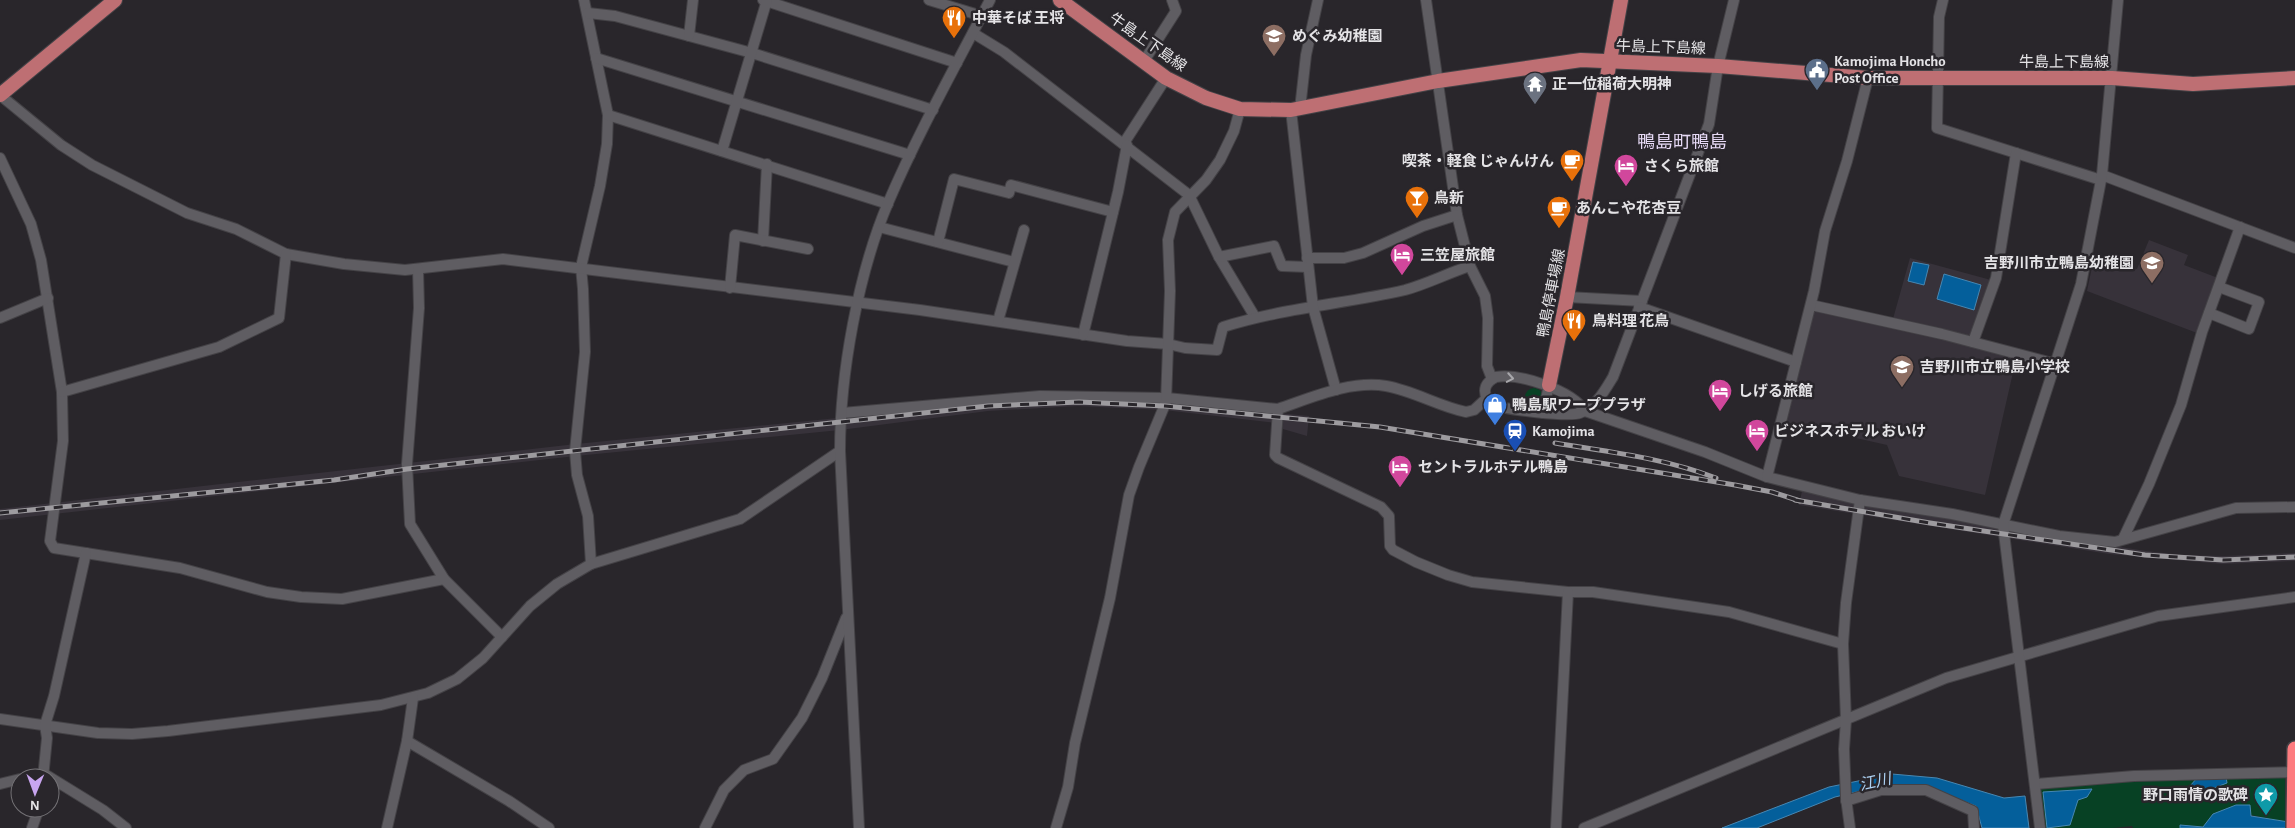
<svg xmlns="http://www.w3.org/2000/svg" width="2295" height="828" font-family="'Alegreya Sans','Noto Sans JP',sans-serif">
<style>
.built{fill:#37323a}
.green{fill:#074124}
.water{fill:#045f9b;stroke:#4787b2}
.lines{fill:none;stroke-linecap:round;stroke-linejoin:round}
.minor-casing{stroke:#444246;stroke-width:12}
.major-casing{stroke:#444246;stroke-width:16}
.highway-casing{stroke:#444246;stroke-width:18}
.minor{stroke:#5f5d62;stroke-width:10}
.major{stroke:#be6f73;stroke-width:14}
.highway{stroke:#fd7b7f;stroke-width:15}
.rail-casing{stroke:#9d9b9f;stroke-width:5}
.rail{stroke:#29262b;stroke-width:3;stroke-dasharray:9;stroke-linecap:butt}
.oneway{stroke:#a8a7ab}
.labels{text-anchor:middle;stroke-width:5;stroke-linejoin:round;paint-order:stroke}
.poi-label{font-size:15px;font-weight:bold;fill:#e4e3e6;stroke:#29262b;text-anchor:start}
.street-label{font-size:15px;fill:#e4e3e6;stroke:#29262b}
.water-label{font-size:16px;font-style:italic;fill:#add1f2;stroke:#29262b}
.quarter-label{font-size:18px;fill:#e6d9f5;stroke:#29262b}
</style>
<rect width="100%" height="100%" fill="#29262b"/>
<!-- built -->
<g class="built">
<path d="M2149 240 2188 255 2184 265 2218 278 2197 333 2087 291 2095 253 2137 269Z"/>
<path d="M1910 258 1991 280 1969 344 2017 355 1985 495 1899 476 1887 445 1785 422 1814 309 1891 326Z"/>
<path d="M1079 399 1166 402 1309 416 1307 436 1283 429 1281 424 1276 423 1164 410 1078 406 988 411 840 430 576 456 0 520V509L576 444 989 403Z"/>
<path d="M1802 491 2003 529 2146 551 2182 555 2224 556 2295 553V561L2222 564 2109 554 1799 505Z"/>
</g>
<!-- green -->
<g class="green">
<circle cx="1534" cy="397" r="9"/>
<path d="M2135 776 2285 778V822L2251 815 2213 814 2203 827 2180 825V828H2133L2132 826 2113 828H2041L2036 784Z"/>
</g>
<!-- water -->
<g class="water">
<path d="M1913 262 1929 265 1924 285 1908 281Z"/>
<path d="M1944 274 1981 285 1974 310 1937 299Z"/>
<path d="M1892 774 1937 778 2004 798 2025 796 2029 828H1982L1976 806 1923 786 1886 785 1835 797 1757 828H1722L1829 787Z"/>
<path d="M2226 777 2227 783 2206 791 2203 800H2196L2189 798 2190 786 2197 778Z"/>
<path d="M2092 789 2087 797 2078 800 2070 825 2047 828 2043 792Z"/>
<path d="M2236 805H2250L2251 816 2295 823V828H2180V825L2203 827 2213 814Z"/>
</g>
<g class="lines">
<defs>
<g id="minor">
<path d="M584 0 608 115 607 144 600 186 581 267 583 289 585 352 575 451 577 475 588 516 591 564"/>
<path d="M763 0 957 63"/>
<path d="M929 0 982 16"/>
<path d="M1426 0 1457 215 1470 266 1485 296 1488 318 1487 366 1492 379"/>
<path d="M1734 0 1718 66 1709 124 1613 377C1605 390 1596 407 1580 413 1570 417 1503 410 1493 404 1488 401 1485 397 1485 391 1485 384 1490 380 1496 377 1520 373 1571 390 1585 411L1705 452 1767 477 1860 500 1952 514 2059 536 2115 542 2236 508 2295 507"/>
<path d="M1943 0 1939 17 1937 128 2101 180"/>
<path d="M588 13 615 16 752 53 933 110"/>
<path d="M973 33 1004 52 1189 195 1219 257 1255 317"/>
<path d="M689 36 693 0"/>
<path d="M596 58 910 155"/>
<path d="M1144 61 1176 11 1172 0"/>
<path d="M0 95 61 145 92 165 187 213 236 229 286 254 344 264 405 270 503 259 920 310 1127 341 1168 344 1185 348 1217 350 1223 327C1283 308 1344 304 1405 290 1427 284 1448 273 1470 266"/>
<path d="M1300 109 1306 55 1318 0"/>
<path d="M1291 110 1313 307 1336 390"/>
<path d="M608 115 888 204"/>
<path d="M1124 143 1166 78"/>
<path d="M722 151 767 0"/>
<path d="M0 158 31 224 41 260 62 392 63 441 50 541 54 548 180 568 267 592 301 597 342 599 444 579"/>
<path d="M2102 175 2295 248"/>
<path d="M879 227 1014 262"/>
<path d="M763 241 767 164"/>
<path d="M938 242 954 179 1009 193 1011 185 1113 212"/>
<path d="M1219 257 1274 246 1282 266 1308 267"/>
<path d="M1307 258H1344L1363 253 1423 226 1457 215"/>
<path d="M418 269 419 308 407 464 410 524 444 579 502 637"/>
<path d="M730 288 735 235 808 249"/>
<path d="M1567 297 1642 301"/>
<path d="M1811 305 1942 334 2056 364"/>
<path d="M1639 307 1796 362"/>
<path d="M2209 313 2249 329 2259 302 2219 287"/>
<path d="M0 318 48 298"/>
<path d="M998 321 1024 230"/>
<path d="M1083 335 1118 192 1127 145"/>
<path d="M1973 342 1996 278 2016 153"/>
<path d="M62 392 219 347 279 318 286 254"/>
<path d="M1487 398 1474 410 1466 412C1438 406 1414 391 1386 386 1350 380 1311 398 1278 409L1275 455 1278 458 1381 507 1389 516 1390 546 1393 550 1416 562 1448 575 1472 582 1568 592H1593L1729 612 1843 644"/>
<path d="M842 413 1040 396 1167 398 1278 409"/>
<path d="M1543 413 1549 385"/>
<path d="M1767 477 1814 291 1825 231 1847 161 1868 78"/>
<path d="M2123 539 2149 484 2181 405 2202 332 2240 227"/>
<path d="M0 719 98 733 132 734 168 731 381 705 428 693 457 679 483 658 530 606 557 584 591 564 740 519 840 451"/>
<path d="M407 741 509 801 549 828"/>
<path d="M25 778 43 773 103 810 126 828"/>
<path d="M43 778 47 738 45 725 54 696 86 553"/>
<path d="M0 784 20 779"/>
<path d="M2036 784 2134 776 2294 772"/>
<path d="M1846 801 1881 790H1926L1973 811 1974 828"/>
<path d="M32 828 39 808"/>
<path d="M387 828 407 741 413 698"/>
<path d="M705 828 724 790 744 770 773 759 802 718 822 678 846 618"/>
<path d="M859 828 840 451C840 374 858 274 888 203 918 133 955 67 990 0"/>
<path d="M1056 828 1068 787 1075 743 1110 598 1129 495 1139 467 1166 402 1170 291 1168 240 1175 212 1206 180 1220 160 1234 131 1240 109"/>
<path d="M1556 828 1568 592"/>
<path d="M1584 828 1946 678 2158 616 2295 597"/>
<path d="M1850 828 1846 798 1844 749 1846 720 1843 644 1846 603 1860 500"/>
<path d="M2040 828 2003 525 2081 284 2102 175 2118 0"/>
</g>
<g id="major">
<path d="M1060 0 1166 78 1206 98 1240 109 1291 110 1438 81 1581 60 1718 66 1868 78H2112L2193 84 2295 78"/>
<path d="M0 95 115 0"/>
<path d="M1549 385 1567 297 1621 0"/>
</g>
<path id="highway" d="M2294 828 2295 749"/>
</defs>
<!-- minor casing -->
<use href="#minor" class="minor-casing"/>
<!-- major casing -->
<use href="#major" class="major-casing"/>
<!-- highway casing -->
<use href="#highway" class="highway-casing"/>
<!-- minor -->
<use href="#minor" class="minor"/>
<!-- major -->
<use href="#major" class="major"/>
<!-- highway -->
<use href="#highway" class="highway"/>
<defs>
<g id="rail">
<path d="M1555 443C1609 452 1665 458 1716 478"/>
<path d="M1795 500 1930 523 2145 555 2223 560 2295 557"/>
<path d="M0 513 334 480 407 469 988 406 1079 402 1165 406 1380 427 1735 485 1772 492 1800 501"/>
</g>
</defs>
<!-- rail casing -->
<use href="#rail" class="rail-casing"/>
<!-- rail -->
<use href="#rail" class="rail"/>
</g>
<!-- one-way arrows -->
<defs><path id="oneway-chevron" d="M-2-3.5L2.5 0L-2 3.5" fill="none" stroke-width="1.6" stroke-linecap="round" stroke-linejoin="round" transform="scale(1.25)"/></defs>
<use class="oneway" href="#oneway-chevron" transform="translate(1510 378) rotate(10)"/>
<!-- icons -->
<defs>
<symbol id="restaurant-pin" viewBox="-11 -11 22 30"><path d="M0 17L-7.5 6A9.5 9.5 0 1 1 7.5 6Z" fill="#e8710a" stroke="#29262b"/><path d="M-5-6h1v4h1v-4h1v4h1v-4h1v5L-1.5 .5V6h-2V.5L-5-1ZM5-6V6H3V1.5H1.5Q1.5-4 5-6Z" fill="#fff"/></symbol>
<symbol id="school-pin" viewBox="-11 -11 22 30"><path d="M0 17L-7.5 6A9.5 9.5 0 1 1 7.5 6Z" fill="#8d6e63" stroke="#29262b"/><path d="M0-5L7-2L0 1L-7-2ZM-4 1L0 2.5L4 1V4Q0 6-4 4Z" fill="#fff"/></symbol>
<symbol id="civic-pin" viewBox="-11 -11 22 30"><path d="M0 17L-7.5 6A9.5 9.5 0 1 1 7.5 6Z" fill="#5c6f8a" stroke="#29262b"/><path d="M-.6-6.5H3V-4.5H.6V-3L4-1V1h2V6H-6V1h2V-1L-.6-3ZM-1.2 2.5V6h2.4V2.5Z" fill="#fff"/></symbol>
<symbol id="temple-pin" viewBox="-11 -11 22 30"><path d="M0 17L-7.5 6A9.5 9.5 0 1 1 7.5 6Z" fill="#6b7280" stroke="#29262b"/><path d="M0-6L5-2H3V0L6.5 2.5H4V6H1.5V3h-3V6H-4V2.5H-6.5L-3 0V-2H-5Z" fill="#fff"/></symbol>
<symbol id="cafe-pin" viewBox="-11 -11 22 30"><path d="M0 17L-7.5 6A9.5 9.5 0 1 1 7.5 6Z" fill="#e8710a" stroke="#29262b"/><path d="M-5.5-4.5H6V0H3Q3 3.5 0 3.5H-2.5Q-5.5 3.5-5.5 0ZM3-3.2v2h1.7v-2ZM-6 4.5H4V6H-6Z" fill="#fff"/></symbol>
<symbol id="hotel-pin" viewBox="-11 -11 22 30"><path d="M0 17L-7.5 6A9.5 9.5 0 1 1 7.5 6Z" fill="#d1479c" stroke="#29262b"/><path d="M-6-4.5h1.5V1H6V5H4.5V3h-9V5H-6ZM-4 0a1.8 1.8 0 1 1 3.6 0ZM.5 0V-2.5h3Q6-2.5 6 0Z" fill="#fff"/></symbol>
<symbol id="bar-pin" viewBox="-11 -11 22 30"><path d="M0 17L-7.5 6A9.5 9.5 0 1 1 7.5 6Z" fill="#e8710a" stroke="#29262b"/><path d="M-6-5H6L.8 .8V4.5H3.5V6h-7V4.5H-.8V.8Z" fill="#fff"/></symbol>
<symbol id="shop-pin" viewBox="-11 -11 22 30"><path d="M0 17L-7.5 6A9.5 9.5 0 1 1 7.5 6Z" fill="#3f7fe0" stroke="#29262b"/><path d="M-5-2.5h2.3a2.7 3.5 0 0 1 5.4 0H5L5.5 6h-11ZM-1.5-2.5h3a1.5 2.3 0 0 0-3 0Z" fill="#fff"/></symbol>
<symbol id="station-pin" viewBox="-11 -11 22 30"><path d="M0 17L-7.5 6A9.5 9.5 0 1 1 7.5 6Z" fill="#1a4fb4" stroke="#29262b"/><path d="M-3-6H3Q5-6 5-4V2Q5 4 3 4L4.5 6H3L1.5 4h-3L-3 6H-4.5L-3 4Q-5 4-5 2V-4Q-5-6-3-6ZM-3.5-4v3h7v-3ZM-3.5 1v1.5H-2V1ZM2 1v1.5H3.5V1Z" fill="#fff"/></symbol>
<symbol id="sight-pin" viewBox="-11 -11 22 30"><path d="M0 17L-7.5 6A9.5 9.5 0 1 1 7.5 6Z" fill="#0f9aa8" stroke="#29262b"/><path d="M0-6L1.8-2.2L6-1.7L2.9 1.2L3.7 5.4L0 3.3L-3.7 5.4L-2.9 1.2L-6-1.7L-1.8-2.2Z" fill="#fff"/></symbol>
</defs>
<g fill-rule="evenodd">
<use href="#restaurant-pin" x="940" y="4" width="28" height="38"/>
<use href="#school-pin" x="1260" y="22" width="28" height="38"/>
<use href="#civic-pin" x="1803" y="56" width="28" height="38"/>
<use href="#temple-pin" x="1521" y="70" width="28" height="38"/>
<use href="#cafe-pin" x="1558" y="147" width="28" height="38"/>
<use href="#hotel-pin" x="1612" y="152" width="28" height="38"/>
<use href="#bar-pin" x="1403" y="184" width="28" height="38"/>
<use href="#cafe-pin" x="1545" y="194" width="28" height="38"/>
<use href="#hotel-pin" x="1388" y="241" width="28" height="38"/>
<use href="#school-pin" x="2138" y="249" width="28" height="38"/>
<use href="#restaurant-pin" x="1560" y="307" width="28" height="38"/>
<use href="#school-pin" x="1888" y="353" width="28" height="38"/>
<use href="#hotel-pin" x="1706" y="377" width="28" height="38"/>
<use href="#shop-pin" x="1481" y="391" width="28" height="38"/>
<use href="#station-pin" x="1501" y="417" width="28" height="38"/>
<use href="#hotel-pin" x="1743" y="417" width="28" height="38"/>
<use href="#hotel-pin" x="1386" y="453" width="28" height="38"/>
<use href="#sight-pin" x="2252" y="781" width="28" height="38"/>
</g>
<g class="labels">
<!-- poi labels -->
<g class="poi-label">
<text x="972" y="23">中華そば 王将</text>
<text x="1292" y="41">めぐみ幼稚園</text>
<text x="1834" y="66">Kamojima Honcho<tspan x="1834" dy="17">Post Office</tspan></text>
<text x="1552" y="89">正一位稲荷大明神</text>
<text x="1554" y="166" text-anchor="end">喫茶・軽食 じゃんけん</text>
<text x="1644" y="171">さくら旅館</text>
<text x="1434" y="203">鳥新</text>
<text x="1576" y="213">あんこや花杏豆</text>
<text x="1420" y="260">三笠屋旅館</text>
<text x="2134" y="268" text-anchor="end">吉野川市立鴨島幼稚園</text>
<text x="1592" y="326">鳥料理 花鳥</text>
<text x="1920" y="372">吉野川市立鴨島小学校</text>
<text x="1738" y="396">しげる旅館</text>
<text x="1512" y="410">鴨島駅ワーププラザ</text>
<text x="1532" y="436">Kamojima</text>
<text x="1774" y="436">ビジネスホテル おいけ</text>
<text x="1418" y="472">セントラルホテル鴨島</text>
<text x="2248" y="800" text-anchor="end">野口雨情の歌碑</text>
</g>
<!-- street labels -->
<g class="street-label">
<text transform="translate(1148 42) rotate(35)" y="5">牛島上下島線</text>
<text transform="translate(1661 47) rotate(2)" y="5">牛島上下島線</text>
<text x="2064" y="67">牛島上下島線</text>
<text transform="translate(1551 293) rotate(-79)" y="5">鴨島停車場線</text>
</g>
<!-- water labels -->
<g class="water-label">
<text transform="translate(1875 781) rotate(-12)" y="6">江川</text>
</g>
<!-- quarter labels -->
<g class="quarter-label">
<text x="1682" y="148">鴨島町鴨島</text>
</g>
</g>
<!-- north arrow -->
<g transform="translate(35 793) rotate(181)"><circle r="24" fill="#29262b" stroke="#747276"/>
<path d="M0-4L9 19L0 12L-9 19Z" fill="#c8a5ef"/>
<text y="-8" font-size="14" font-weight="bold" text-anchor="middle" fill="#e4e3e6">N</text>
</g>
</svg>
